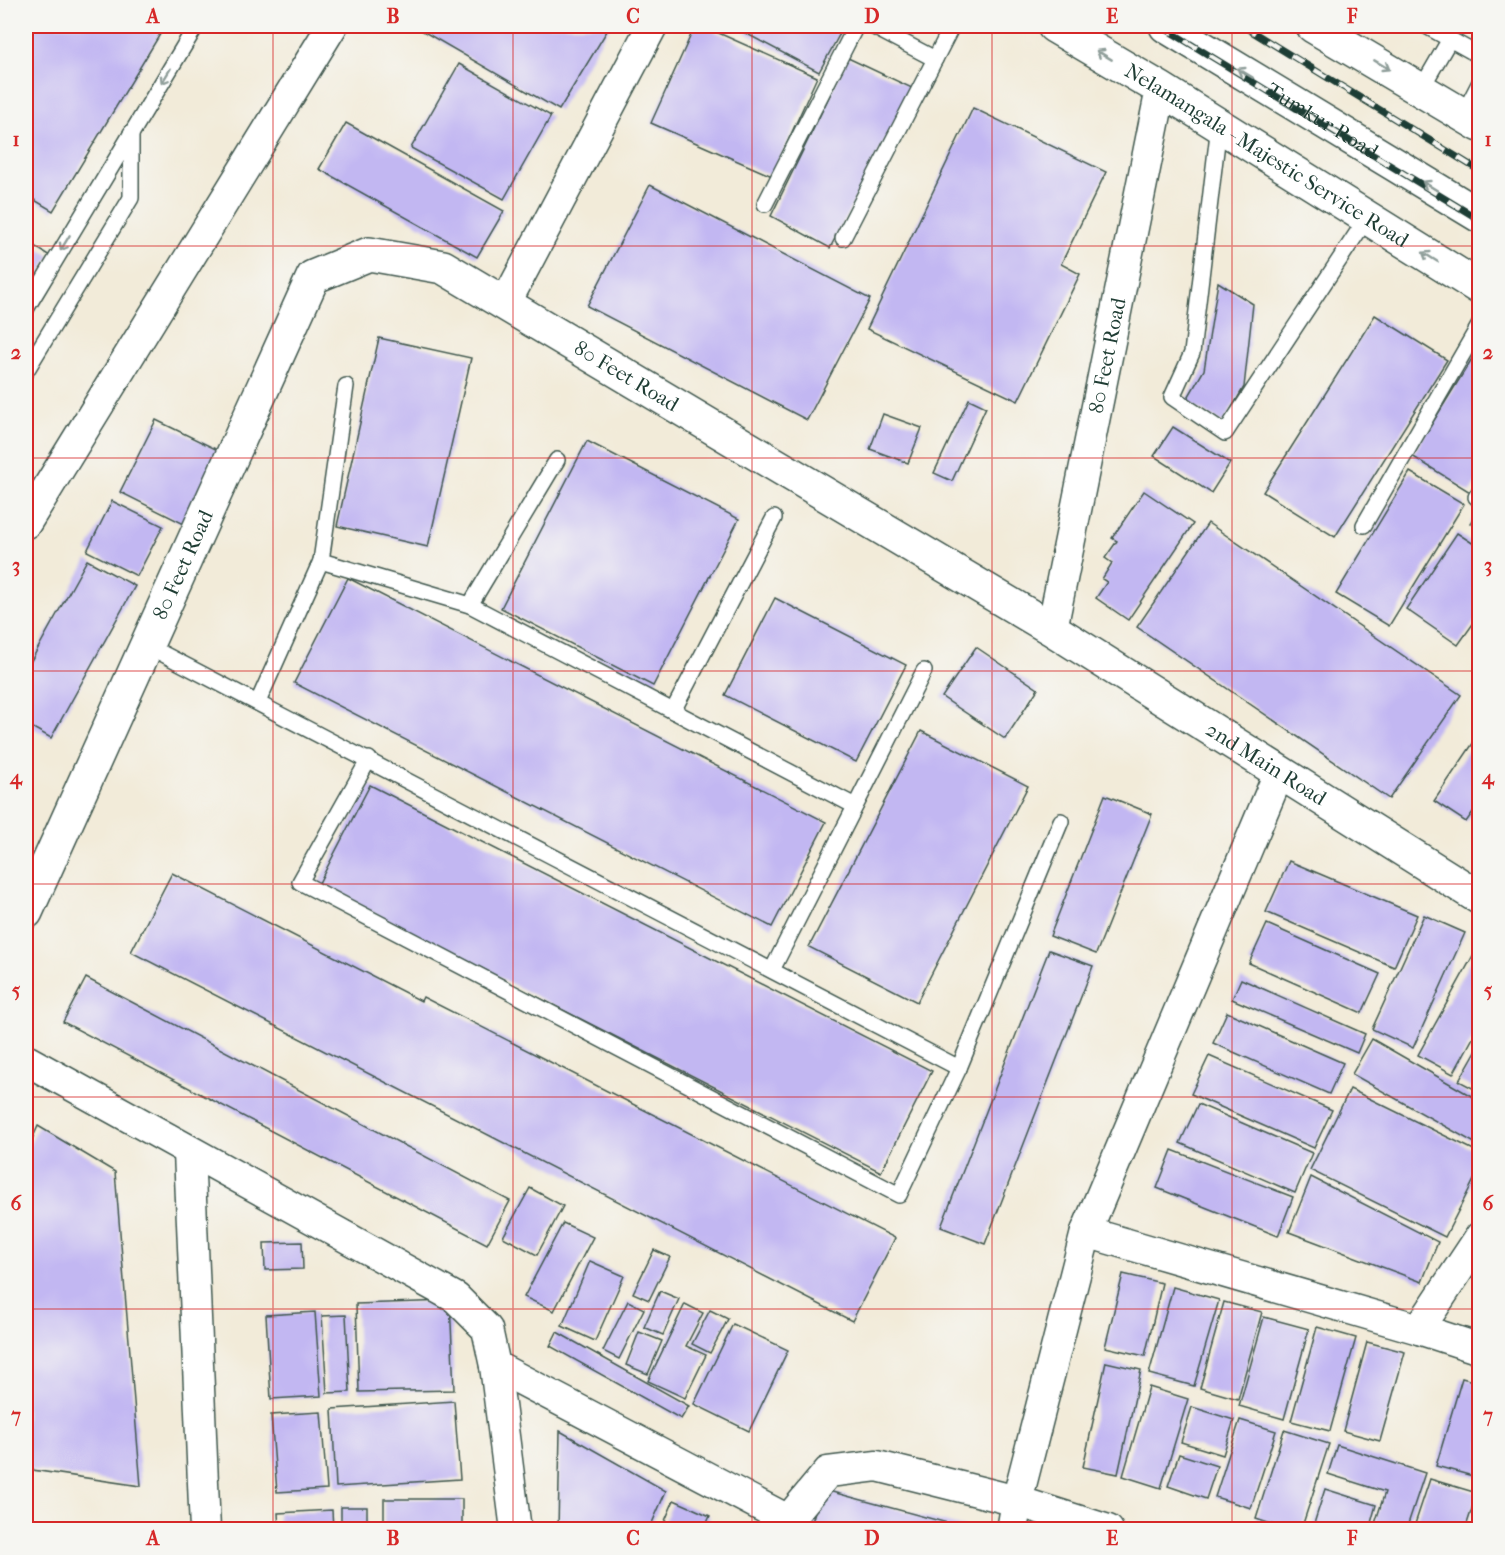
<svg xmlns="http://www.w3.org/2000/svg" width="1505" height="1555" font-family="'IM FELL French Canon',serif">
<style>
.building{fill:#c2b7f2}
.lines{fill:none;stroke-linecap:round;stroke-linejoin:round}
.service-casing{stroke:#3f574d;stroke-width:18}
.minor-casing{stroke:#3f574d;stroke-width:33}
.tertiary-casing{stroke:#3f574d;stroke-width:36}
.secondary-casing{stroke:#3f574d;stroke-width:36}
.trunk-casing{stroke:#3f574d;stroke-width:36}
.service{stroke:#fff;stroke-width:15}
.minor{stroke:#fff;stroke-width:30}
.tertiary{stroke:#fff;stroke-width:33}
.secondary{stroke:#fff;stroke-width:33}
.trunk{stroke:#fff;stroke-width:33}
.rail-casing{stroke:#1f3d34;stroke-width:7}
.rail{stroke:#f6f6f2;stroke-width:4.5;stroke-dasharray:14;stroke-linecap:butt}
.oneway{stroke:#8f9e9a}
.grid{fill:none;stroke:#d62828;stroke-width:1.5;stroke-opacity:0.55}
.labels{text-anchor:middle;stroke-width:6;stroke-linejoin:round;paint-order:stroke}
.street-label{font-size:21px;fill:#1f3d34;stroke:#f6f6f2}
.neatline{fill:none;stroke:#d62828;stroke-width:2}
.grid-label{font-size:20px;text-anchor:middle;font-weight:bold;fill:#d62828}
</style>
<rect width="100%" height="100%" fill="#f6f6f2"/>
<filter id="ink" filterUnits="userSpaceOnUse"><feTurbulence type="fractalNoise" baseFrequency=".0167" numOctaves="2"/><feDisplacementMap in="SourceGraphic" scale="12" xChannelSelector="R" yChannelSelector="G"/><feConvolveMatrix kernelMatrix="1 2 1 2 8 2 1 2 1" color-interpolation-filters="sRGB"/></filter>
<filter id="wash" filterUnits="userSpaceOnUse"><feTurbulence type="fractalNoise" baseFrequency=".008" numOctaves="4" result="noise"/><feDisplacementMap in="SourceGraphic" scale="24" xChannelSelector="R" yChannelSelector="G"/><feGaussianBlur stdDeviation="1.35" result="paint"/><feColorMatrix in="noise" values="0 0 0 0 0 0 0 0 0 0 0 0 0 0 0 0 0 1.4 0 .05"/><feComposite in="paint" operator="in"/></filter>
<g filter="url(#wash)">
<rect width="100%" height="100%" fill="#f2ebd9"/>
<g id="blocks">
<!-- building -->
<g class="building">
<path d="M26 26H165L53 211 26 195Z"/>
<path d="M414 26H610L559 110Z"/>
<path d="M695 26H703L817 77 772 176 651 123Z"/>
<path d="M732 26H844L819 72Z"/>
<path d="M848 58 912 88 830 248 771 216Z"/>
<path d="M459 64 551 116 504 199 411 148Z"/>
<path d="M973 108 1106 172 1061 264 1080 274 1018 401 867 329Z"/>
<path d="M346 123 504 211 477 257 319 169Z"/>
<path d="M650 185 870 299 807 420 587 306Z"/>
<path d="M26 241 50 256 26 297Z"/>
<path d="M1218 282 1253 304 1244 387 1223 423 1186 401 1204 370Z"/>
<path d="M1375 315 1447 360 1335 537 1263 492Z"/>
<path d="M379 338 471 358 428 547 337 526Z"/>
<path d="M1478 349 1480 350V477L1470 492 1412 456Z"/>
<path d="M969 399 986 407 952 481 934 473Z"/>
<path d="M883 414 922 428 908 463 870 449Z"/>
<path d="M156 420 228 455 192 528 120 492Z"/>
<path d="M1173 427 1230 463 1211 493 1154 456Z"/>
<path d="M587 441 739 519 653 686 501 608Z"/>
<path d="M1410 472 1464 504 1389 626 1336 594Z"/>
<path d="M1144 491 1193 524 1128 620 1096 598 1107 582 1102 579 1112 563 1105 558 1117 541 1112 538Z"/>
<path d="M112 501 163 526 137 576 87 551Z"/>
<path d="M1480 508V528L1470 523Z"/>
<path d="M1208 523 1461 695 1389 799 1137 627Z"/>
<path d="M1457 533 1480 548V614L1458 645 1406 609Z"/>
<path d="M87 560 135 586 51 738 26 724V670Z"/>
<path d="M348 578 826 822 772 927 294 683Z"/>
<path d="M775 598 906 665 856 762 725 695Z"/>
<path d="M976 647 1038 689 1005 739 942 697Z"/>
<path d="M921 731 1028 786 917 1002 809 947Z"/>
<path d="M1480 733V802L1466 822 1434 801Z"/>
<path d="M370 785 932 1071 881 1172 318 885Z"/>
<path d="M1105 795 1152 814 1096 954 1050 936Z"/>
<path d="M1289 861 1417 915 1394 967 1266 912Z"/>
<path d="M172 873 421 1001 423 997 895 1238 852 1321 131 952Z"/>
<path d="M1424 915 1465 933 1413 1048 1372 1029Z"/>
<path d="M1267 924 1380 974 1362 1013 1249 963Z"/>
<path d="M1480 943V1025L1453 1074 1418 1055Z"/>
<path d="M1049 950 1093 966 985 1244 941 1227Z"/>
<path d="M86 978 510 1201 487 1244 63 1022Z"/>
<path d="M1241 979 1365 1034 1357 1053 1232 999Z"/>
<path d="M1227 1012 1343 1063 1329 1094 1213 1043Z"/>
<path d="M1372 1039 1480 1101V1146L1352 1074Z"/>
<path d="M1480 1044V1092L1459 1081Z"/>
<path d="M1209 1056 1332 1110 1314 1148 1191 1094Z"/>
<path d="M1350 1089 1480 1153V1168L1445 1237 1310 1170Z"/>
<path d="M1198 1104 1312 1153 1295 1193 1180 1143Z"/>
<path d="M38 1126 115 1172 141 1486 26 1469V1153Z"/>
<path d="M1172 1150 1293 1197 1278 1236 1157 1188Z"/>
<path d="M1311 1177 1438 1242 1422 1282 1289 1232Z"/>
<path d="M530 1188 563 1206 537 1255 503 1237Z"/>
<path d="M563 1223 593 1237 554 1311 524 1297Z"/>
<path d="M302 1242 303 1269 265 1270 264 1243Z"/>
<path d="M654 1250 670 1257 649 1300 633 1293Z"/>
<path d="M590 1261 624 1276 595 1341 562 1326Z"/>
<path d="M1123 1274 1162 1283 1145 1356 1105 1347Z"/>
<path d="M1173 1287 1219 1300 1194 1386 1149 1374Z"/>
<path d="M660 1291 679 1299 663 1335 644 1327Z"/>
<path d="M450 1301 454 1390 359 1392 356 1304Z"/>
<path d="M628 1301 644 1309 619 1359 603 1351Z"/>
<path d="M1224 1302 1262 1312 1238 1399 1200 1388Z"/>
<path d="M685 1304 703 1313 686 1346 706 1355 685 1398 648 1381Z"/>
<path d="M710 1310 728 1319 710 1353 692 1344Z"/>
<path d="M315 1312 321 1396 271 1399 266 1315Z"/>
<path d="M346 1315 350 1392 327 1393 322 1316Z"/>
<path d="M1264 1317 1309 1329 1284 1419 1239 1406Z"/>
<path d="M733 1324 788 1350 749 1431 694 1404Z"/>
<path d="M1317 1327 1356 1338 1330 1431 1291 1421Z"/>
<path d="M557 1332 689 1406 681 1419 550 1346Z"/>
<path d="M639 1332 662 1341 648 1374 626 1365Z"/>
<path d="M1367 1342 1405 1352 1380 1441 1343 1431Z"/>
<path d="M1106 1362 1141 1370 1118 1474 1083 1467Z"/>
<path d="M1462 1378 1480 1383V1478L1436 1466Z"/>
<path d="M1149 1387 1188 1399 1161 1488 1123 1476Z"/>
<path d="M454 1401 460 1479 336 1487 332 1409Z"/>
<path d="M1192 1407 1234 1420 1223 1455 1181 1442Z"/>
<path d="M321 1412 327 1489 277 1492 271 1415Z"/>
<path d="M1240 1420 1276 1431 1251 1508 1215 1497Z"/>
<path d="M1284 1430 1329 1444 1301 1530H1290L1256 1519Z"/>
<path d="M560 1431 666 1491 649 1530H558Z"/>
<path d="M1337 1445 1425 1473 1406 1530H1373L1385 1492 1328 1474Z"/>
<path d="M1179 1454 1217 1466 1206 1499 1168 1486Z"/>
<path d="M1430 1479 1477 1493 1465 1530H1413Z"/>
<path d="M821 1489 970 1529V1530H810Z"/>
<path d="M1325 1489 1376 1505 1369 1530H1312Z"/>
<rect x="384" y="1499" width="78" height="31"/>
<path d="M674 1500 710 1516 704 1530H661Z"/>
<rect x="341" y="1507" width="26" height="23"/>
<path d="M332 1510 333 1530H279L278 1513Z"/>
</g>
</g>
</g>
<g filter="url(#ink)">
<use href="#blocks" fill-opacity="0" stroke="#3f574d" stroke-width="1.5"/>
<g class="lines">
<defs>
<g id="service">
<path d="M872 26 935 59"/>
<path d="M1426 26 1480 56"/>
<path d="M1421 89 1450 39"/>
<path d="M1463 115 1480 82"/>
<path d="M1219 125 1192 353 1172 397 1225 433 1367 218"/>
<path d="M765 204 856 26"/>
<path d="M843 238 952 26"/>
<path d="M26 309 196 26"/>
<path d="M26 371 131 198V133"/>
<path d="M1476 497 1480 491"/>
<path d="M1364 525 1480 324"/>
<path d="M321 561 346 386"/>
<path d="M470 605 557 460"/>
<path d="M146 645 959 1068"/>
<path d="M258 702 321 561 470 605 855 806"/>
<path d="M673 711 774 518"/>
<path d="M369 759 300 882 899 1195 959 1068 1061 821"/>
<path d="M772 970 924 671"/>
</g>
<g id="minor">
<path d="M505 304 652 26"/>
<path d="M26 523 332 26"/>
<path id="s1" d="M1052 629 1161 89"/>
<path d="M26 1060 456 1298 487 1329 495 1366 516 1530"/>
<path d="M189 1152 205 1530"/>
<path d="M1086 1232 1419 1329 1480 1349"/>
<path d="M1419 1329 1480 1237"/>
<path d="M495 1366 788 1520"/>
<path d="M785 1530 788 1520 828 1472 877 1466 1017 1501 1108 1530"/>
<path d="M1012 1530 1017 1501 1086 1232 1279 773"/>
</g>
<g id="tertiary">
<path id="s2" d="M26 912 313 277 369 254 443 267 1052 629 1480 898"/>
</g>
<g id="secondary">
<path id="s3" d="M1054 26 1161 89 1480 288"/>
</g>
<g id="trunk">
<path id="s4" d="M1166 26 1480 216"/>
<path d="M1313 26 1480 125"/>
</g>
</defs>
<!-- service casing -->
<use href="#service" class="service-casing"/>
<!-- minor casing -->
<use href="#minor" class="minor-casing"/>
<!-- tertiary casing -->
<use href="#tertiary" class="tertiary-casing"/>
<!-- secondary casing -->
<use href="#secondary" class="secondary-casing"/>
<!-- trunk casing -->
<use href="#trunk" class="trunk-casing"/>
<!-- service -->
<use href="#service" class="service"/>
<!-- minor -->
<use href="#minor" class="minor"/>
<!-- tertiary -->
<use href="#tertiary" class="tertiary"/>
<!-- secondary -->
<use href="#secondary" class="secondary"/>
<!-- trunk -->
<use href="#trunk" class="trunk"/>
<defs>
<g id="rail">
<path d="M1161 26 1480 220"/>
<path d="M1243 26 1480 171"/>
</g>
</defs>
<!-- rail casing -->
<use href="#rail" class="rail-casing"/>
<!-- rail -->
<use href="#rail" class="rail"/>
</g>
<!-- one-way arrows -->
<defs><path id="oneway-shaft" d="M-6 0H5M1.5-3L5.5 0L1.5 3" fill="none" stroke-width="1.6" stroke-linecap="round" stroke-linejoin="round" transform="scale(1.5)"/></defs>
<g class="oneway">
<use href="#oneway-shaft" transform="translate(1104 55) rotate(-149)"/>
<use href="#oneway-shaft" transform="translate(1382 65) rotate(31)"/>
<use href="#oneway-shaft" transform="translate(1245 73) rotate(-149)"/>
<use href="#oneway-shaft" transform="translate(166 76) rotate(121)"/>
<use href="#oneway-shaft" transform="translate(1430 186) rotate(-148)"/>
<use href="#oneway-shaft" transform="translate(65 243) rotate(121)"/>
<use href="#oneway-shaft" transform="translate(1430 257) rotate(-148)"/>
</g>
</g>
<!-- grid -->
<path class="grid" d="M273 26V1530M513 26V1530M752 26V1530M992 26V1530M1232 26V1530M26 246H1480M26 458H1480M26 671H1480M26 884H1480M26 1097H1480M26 1309H1480"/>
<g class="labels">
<!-- street labels -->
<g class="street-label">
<text dy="7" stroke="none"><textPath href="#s4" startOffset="183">Tumkur Road</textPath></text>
<text dy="7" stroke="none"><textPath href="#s3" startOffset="249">Nelamangala - Majestic Service Road</textPath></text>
<text dy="7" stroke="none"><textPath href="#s1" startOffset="279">80 Feet Road</textPath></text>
<text dy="7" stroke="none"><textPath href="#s2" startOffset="1046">80 Feet Road</textPath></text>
<text dy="7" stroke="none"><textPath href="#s2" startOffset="381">80 Feet Road</textPath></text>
<text dy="7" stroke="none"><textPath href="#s2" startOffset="1794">2nd Main Road</textPath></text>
</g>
</g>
<!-- margin -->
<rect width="1505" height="1555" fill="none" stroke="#f6f6f2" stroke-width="66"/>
<rect x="33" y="33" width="1439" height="1489" class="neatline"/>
<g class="grid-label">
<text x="153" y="23">A</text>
<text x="393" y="23">B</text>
<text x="633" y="23">C</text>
<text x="872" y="23">D</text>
<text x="1112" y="23">E</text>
<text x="1352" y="23">F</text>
<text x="16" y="146">1</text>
<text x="1488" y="146">1</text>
<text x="16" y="359">2</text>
<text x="1488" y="359">2</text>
<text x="16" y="572">3</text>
<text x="1488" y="572">3</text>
<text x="16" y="784">4</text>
<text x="1488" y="784">4</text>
<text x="16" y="997">5</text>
<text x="1488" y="997">5</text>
<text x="16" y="1210">6</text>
<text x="1488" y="1210">6</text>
<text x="16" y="1422">7</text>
<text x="1488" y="1422">7</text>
<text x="153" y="1545">A</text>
<text x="393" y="1545">B</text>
<text x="633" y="1545">C</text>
<text x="872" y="1545">D</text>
<text x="1112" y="1545">E</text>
<text x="1352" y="1545">F</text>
</g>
</svg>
